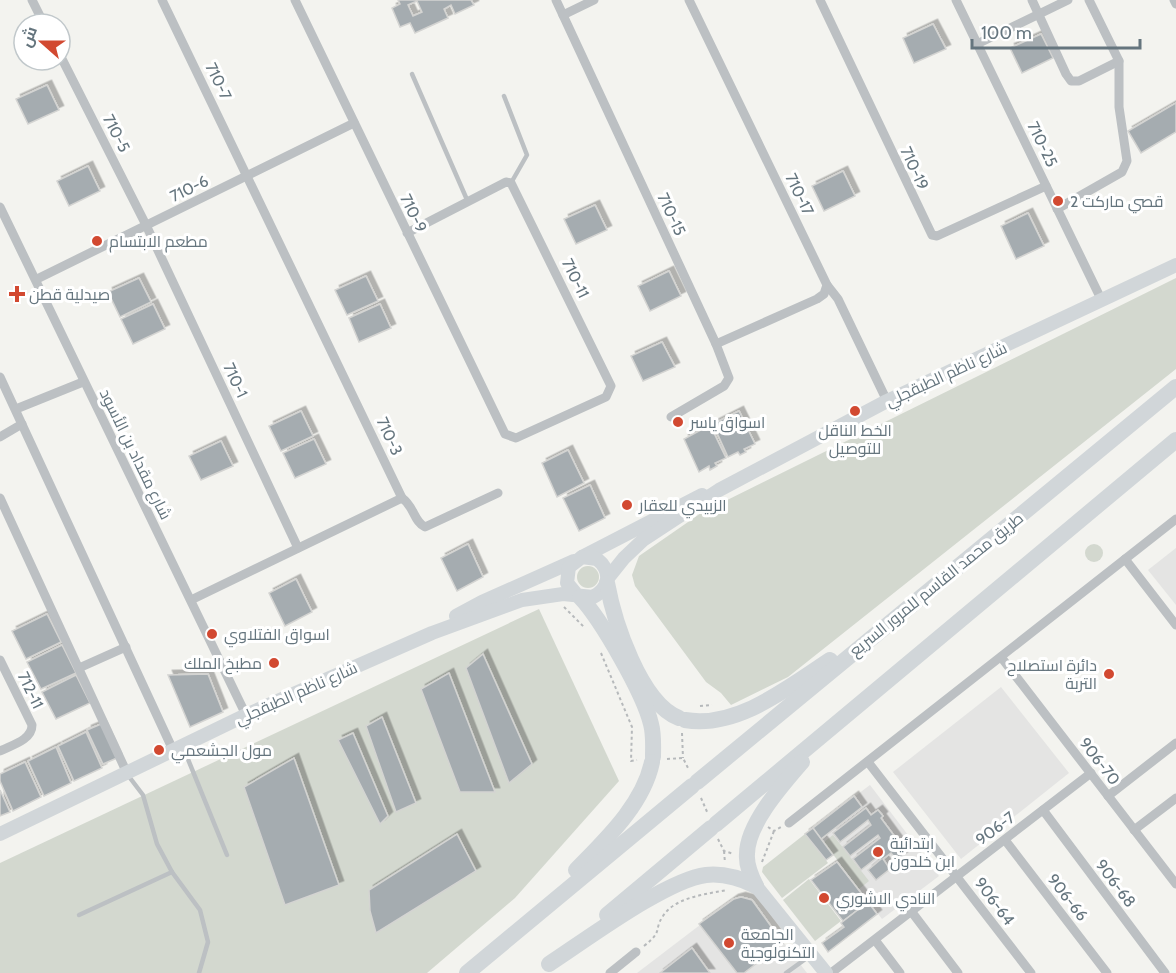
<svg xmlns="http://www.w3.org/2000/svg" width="1176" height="973" font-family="Cabin,Cairo,sans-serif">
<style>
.built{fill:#e4e4e3}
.green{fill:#d3d8cf}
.building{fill:#a5acb0;stroke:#d4d4d2;stroke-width:1.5;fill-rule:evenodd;filter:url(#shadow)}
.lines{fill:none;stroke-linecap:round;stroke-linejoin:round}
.path{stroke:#b6b9bb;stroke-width:2;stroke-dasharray:3 3;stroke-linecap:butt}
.lane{stroke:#bcc0c3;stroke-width:4.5}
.street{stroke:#bcc0c3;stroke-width:9}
.secondary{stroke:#d1d6d9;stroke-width:14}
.highway{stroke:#d1d6d9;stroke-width:16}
.poi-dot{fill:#d24931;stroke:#fff;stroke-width:2}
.labels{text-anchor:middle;stroke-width:6;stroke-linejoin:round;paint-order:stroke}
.street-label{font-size:16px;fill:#65757e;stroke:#fff}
.poi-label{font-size:16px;fill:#65757e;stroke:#fff;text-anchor:start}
</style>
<defs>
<filter id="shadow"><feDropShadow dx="4.5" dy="-4.5" stdDeviation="0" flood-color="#0004"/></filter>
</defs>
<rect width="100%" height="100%" fill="#f3f3ef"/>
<!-- built -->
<g class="built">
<path d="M1176 548V605L1148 570Z"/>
<path d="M1001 687 1069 773 961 859 893 772Z"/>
<path d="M870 785 939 876 882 919 813 828Z"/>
<path d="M734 899 751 900 807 973H637Z"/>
</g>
<!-- green -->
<g class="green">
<path d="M1176 278V369L788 677 731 705 721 693 706 682 635 586 632 575 639 556 701 513Z"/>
<circle cx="1094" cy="553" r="9"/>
<circle cx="588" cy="577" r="11"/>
<path d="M539 609 619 781 515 898 427 973H0V863Z"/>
<path d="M805 834 828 863 782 898 762 872 763 867Z"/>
<path d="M833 835 869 881 859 889 824 842Z"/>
<path d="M809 879 841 921 815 941 783 900Z"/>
</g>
<!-- building -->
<g class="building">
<path d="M398 0H471L474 5 455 14 451 5 444 9 448 18 415 33 410 23 400 27 392 8 400 4ZM417 1 422 12 413 16 408 5Z"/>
<path d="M933 24 946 49 914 63 903 38Z"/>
<path d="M1041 34 1053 58 1022 73 1010 48Z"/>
<path d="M47 85 59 110 28 124 16 99Z"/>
<path d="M1176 103V132L1141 153 1128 131Z"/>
<path d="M88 166 100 191 69 206 57 181Z"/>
<path d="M843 171 855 196 824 211 812 186Z"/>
<path d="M595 205 607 230 576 244 564 219Z"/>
<path d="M1028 213 1044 246 1016 259 1001 226Z"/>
<path d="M669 271 681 296 650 311 638 286Z"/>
<path d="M366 276 378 301 347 315 335 290Z"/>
<path d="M139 278 151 302 120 317 108 292Z"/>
<path d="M153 304 165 329 133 344 121 319Z"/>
<path d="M380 304 391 328 359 342 349 318Z"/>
<path d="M662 342 675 367 643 381 631 356Z"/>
<path d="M301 411 313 436 281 451 269 426Z"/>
<path d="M739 411 755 444 744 449 746 452 740 455 738 452 728 457 713 424Z"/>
<path d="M710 425 726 458 715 463 717 466 710 470 709 466 699 472 684 439Z"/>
<path d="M314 439 326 464 295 478 283 453Z"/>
<path d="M221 441 233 466 201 480 189 456Z"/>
<path d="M568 450 584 483 557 497 542 463Z"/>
<path d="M590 485 605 518 579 531 563 498Z"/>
<path d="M468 544 483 577 457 591 441 558Z"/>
<path d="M296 579 312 612 285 626 269 593Z"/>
<path d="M47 614 61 642 26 659 12 631Z"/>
<path d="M62 645 76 673 41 689 27 662Z"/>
<path d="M483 654 532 764 509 783 466 668Z"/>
<path d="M449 673 495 792H460L421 689Z"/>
<path d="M208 674 223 712 190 727 168 675Z"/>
<path d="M76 675 90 703 56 719 42 692Z"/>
<path d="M382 717 416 803 396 812 366 726Z"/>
<path d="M101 724 117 758 103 764 87 730Z"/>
<path d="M86 732 102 768 74 781 58 746Z"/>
<path d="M353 733 388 816 380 824 338 740Z"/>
<path d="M56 747 71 783 44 796 28 761Z"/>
<path d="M294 758 339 885 285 905 244 787Z"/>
<path d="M25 762 41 797 13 811 0 781V774Z"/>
<path d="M0 790 10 812 0 816Z"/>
<path d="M854 796 862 807 821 839 813 828Z"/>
<path d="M866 808 871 815 878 810 883 816 881 818 901 845 897 848 903 856 897 860 891 853 883 859 890 869 876 880 868 870 881 859 879 856 861 870 853 859 880 838 878 835 850 856 843 847 871 825 868 820 840 842 833 833Z"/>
<path d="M813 828 833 855 826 860 805 834Z"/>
<path d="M457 834 476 871 376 933 370 911 369 890Z"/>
<path d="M837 862 868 902 843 921 811 880Z"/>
<path d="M741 897 752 900 783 943 744 973H737L699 924 734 899Z"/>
<path d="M868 902 877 914 828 952 822 943 844 927 841 923Z"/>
<path d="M692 948 710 973H660Z"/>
</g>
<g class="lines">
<!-- path -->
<g class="path">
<path d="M564 607 585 628"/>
<path d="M601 653 632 727 631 761 637 760"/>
<path d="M700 706 712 705"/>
<path d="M682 733 683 758"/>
<path d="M667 759 683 758 689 770"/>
<path d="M701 798 708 814"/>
<path d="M768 827 774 831 781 827"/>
<path d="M718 839 724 851 734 854"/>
<path d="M724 851 725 863"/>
<path d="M762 862 774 831"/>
<path d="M644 946C664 930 653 931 663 916 675 897 707 894 727 890"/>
</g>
<!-- lane -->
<g class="lane">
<path d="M412 74 468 202"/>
<path d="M504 96 527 155 511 183"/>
<path d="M183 747 227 855"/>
<path d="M127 774 143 795 157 844 172 872 200 910 208 942 199 973"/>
<path d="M79 915 172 872"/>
<path d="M786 973 811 955"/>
</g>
<!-- street -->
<g class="street">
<path d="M32 0 44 24"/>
<path d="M162 0 402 498 191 600"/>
<path d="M295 0 505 434 516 438 606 397 611 386 511 183 506 182 407 233"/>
<path d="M556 0 716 344 729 378 724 386 671 417"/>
<path d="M689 0 827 285 824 294 817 299 716 344"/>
<path d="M820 0 932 235 937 236 1046 186"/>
<path d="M956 0 1102 301"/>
<path d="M1032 0 1066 74 1071 81H1079L1119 61 1089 0"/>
<path d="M1174 0 1176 4"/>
<path d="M563 15 594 0"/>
<path d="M977 44 1068 0"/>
<path d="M60 55 146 225 298 548"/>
<path d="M0 207 246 715"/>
<path d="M1057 209 1122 172 1127 161 1119 107V61"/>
<path d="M37 279 354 123"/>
<path d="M827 285 838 299 887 401"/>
<path d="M0 377 173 750"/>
<path d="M16 409 83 382"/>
<path d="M0 437 22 424"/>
<path d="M0 498 126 771"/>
<path d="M402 498C414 506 414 522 425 527L498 493"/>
<path d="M1125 559 1176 625"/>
<path d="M1001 657 1176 884"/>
<path d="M0 660 32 725C32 740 12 745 0 751"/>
<path d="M79 668 126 647"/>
<path d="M868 762 1031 973"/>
<path d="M1108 796 1176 743"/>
<path d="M1043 810 1165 973"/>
<path d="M789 823 1176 519"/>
<path d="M1134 830 1176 798"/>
<path d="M1005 840 1107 973"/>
<path d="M911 911 958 973"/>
<path d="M875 940 900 973"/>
<path d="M610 973 636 952"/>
<path d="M831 973 1091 773"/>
</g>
<!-- secondary -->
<g class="secondary">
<path d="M582 557 702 495"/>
<path d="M608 578 624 558 643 540 719 490 887 401 1176 265"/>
<path d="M456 616 482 602 574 561"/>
<path d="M0 834 246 715 432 633 522 600 563 594 593 597C610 588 612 571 597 559L582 557 569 567 567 583 577 595"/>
<path d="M756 886 826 973"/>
</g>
<!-- highway -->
<g class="highway">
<path d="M607 583C614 621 640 703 679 718"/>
<path d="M580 597C601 619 644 694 651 724 654 735 653 746 653 757"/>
<path d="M685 720C737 729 789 687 830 660"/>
<path d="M697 782 1176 387"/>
<path d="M716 824 1176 440"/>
<path d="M576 870C605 840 643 805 652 762"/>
<path d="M756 886C751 876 746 865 747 854 747 824 783 784 802 762"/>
<path d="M607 915 711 828"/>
<path d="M549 964C586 940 666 880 706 875 724 873 740 878 756 886"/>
<path d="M467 973 692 786"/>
</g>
</g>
<!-- markers -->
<g class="poi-dot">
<circle cx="1058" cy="201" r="6"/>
<circle cx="97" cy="241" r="6"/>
<path d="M14 285h6v6h6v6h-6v6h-6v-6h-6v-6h6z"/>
<circle cx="855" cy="411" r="6"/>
<circle cx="678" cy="422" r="6"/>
<circle cx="627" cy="505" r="6"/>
<circle cx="212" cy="634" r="6"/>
<circle cx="274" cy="663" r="6"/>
<circle cx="1109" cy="674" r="6"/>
<circle cx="159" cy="750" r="6"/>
<circle cx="878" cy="852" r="6"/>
<circle cx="824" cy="898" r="6"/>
<circle cx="729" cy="943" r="6"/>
</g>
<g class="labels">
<!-- street labels -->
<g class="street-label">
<text transform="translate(219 81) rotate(64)" y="6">710-7</text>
<text transform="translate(117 133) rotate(63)" y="6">710-5</text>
<text transform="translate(1043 144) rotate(64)" y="6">710-25</text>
<text transform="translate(915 168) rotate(65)" y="6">710-19</text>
<text transform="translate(189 188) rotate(-26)" y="6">710-6</text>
<text transform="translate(800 194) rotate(64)" y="6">710-17</text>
<text transform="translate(414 213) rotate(64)" y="6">710-9</text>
<text transform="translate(672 214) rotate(65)" y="6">710-15</text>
<text transform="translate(576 278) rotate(64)" y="6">710-11</text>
<text transform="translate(946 374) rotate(-25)" y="6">شارع ناظم الطبقجلي</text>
<text transform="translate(236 380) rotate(65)" y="6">710-1</text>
<text transform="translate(390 436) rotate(65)" y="6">710-3</text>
<text transform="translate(136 454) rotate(64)" y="6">شارع مقداد بن الأسود</text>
<text transform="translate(936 584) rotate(-39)" y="6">طريق محمد القاسم للمرور السريع</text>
<text transform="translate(31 690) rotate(64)" y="6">712-11</text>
<text transform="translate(296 693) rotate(-24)" y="6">شارع ناظم الطبقجلي</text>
<text transform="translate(1100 761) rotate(52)" y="6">906-70</text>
<text transform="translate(995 828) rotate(-37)" y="6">906-7</text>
<text transform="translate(1116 883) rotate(53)" y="6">906-68</text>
<text transform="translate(1068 897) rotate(52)" y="6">906-66</text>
<text transform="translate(995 901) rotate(53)" y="6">906-64</text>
</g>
<!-- poi labels -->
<g class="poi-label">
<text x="1070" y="207">قصي ماركت 2</text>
<text x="109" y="247">مطعم الابتسام</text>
<text x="29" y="300">صيدلية قطن</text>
<text x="690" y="428">اسواق ياسر</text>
<text x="855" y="436" text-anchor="middle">الخط الناقل<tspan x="855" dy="18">للتوصيل</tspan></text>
<text x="639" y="511">الزبيدي للعقار</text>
<text x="224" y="640">اسواق الفتلاوي</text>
<text x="262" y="669" text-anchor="end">مطبخ الملك</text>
<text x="1097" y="671" text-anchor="end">دائرة استصلاح<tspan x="1097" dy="18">التربة</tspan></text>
<text x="171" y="756">مول الجشعمي</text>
<text x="890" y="849">ابتدائية<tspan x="890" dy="18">ابن خلدون</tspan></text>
<text x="836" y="904">النادي الاشوري</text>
<text x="741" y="940">الجامعة<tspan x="741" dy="18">التكنولوجية</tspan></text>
</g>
</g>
<!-- north arrow -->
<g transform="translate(42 42) rotate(291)"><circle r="28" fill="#ffffff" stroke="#c1c8cb" stroke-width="1.5"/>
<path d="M0-4.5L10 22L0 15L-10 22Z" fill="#d24931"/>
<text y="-9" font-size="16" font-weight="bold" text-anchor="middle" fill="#65757e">ش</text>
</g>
<!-- scale -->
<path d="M972 39v9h168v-9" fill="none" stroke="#65757e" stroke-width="3"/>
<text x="981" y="39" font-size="18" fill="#65757e" stroke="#ffffff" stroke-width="4.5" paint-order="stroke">100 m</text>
</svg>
